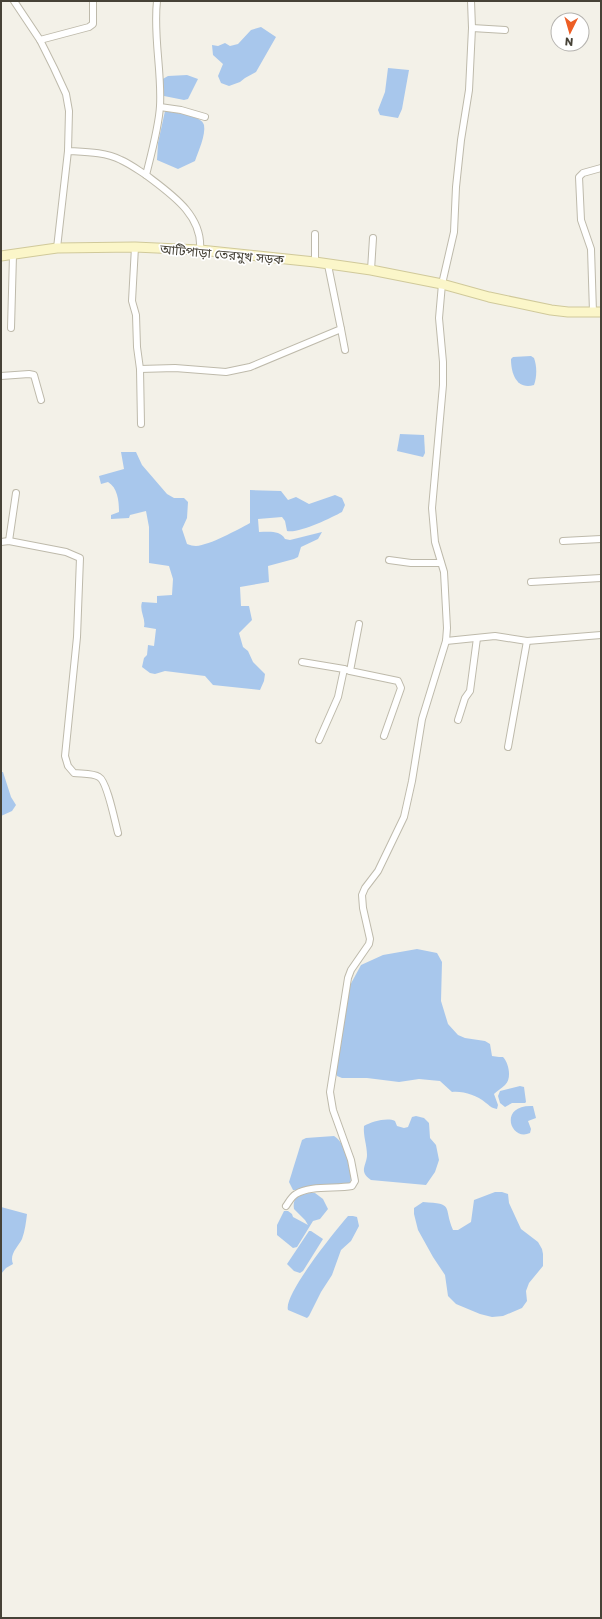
<svg xmlns="http://www.w3.org/2000/svg" width="602" height="1619" font-family="Poppins,'Noto Sans Bengali',sans-serif">
<style>
.water{fill:#a8c7ec}
.lines{fill:none;stroke-linecap:round;stroke-linejoin:round}
.street-casing{stroke:#bebaab;stroke-width:8}
.secondary-casing{stroke:#d0c99a;stroke-width:11}
.street{stroke:#fff;stroke-width:6}
.secondary{stroke:#fbf6c9;stroke-width:9}
.labels{text-anchor:middle;stroke-width:3.5;stroke-linejoin:round;paint-order:stroke}
.street-label{font-size:13px;fill:#464237;stroke:#fff}
</style>
<rect width="100%" height="100%" fill="#f3f1e8"/>
<!-- water -->
<g class="water">
<path d="M261 27 276 37 256 72 245 78 240 82 229 86 221 83 218 76 223 64 213 55 212 45 218 46 225 43 230 46 238 44 251 30Z"/>
<path d="M388 68 409 70 402 109 398 118 380 115 378 110 385 92Z"/>
<path d="M187 75 198 79 188 99 184 100 164 96 161 80 168 76Z"/>
<path d="M165 111C174 113 202 115 204 125 206 135 198 152 195 161L178 169 157 160 158 143Z"/>
<path d="M531 356 534 358C537 366 537 377 534 385 516 390 511 373 511 359L513 357Z"/>
<path d="M400 434 424 435 425 453 423 457 397 451Z"/>
<path d="M121 452H136L142 465 167 494 174 498H184L188 502 187 518 182 529 187 544C190 545 193 546 196 546 210 545 237 530 250 523V490L281 491 288 500 296 497 309 504 335 495 342 498 345 505 342 512C331 518 298 534 287 531L285 521 282 517 258 519 259 532C269 532 280 530 285 539L290 540 322 532 318 539 301 547 298 557 294 559 268 566 269 582 240 587 241 606H249L252 620 239 633 243 647 248 651 253 662 265 674 264 681 260 690 213 685 205 676 165 671 155 674 150 673 142 667 144 658 147 655 148 645 154 646 156 629 144 627C146 618 139 611 142 602L157 603V596L172 595 173 579 169 566 149 563V527L146 511 130 515 129 518 111 519V515L119 512C119 502 118 488 108 482L101 484 99 476 124 469Z"/>
<path d="M1 772H3L11 797 16 805 12 811 1 816Z"/>
<path d="M417 949 437 953 442 962 441 1001 448 1024 458 1035 465 1038 485 1041 490 1044 492 1056 499 1057H503C509 1063 512 1079 505 1085 502 1088 497 1091 494 1094L498 1105 497 1109C491 1108 490 1106 486 1103 476 1095 464 1091 452 1092L440 1081 419 1079 399 1082 367 1078H342L337 1076 335 1071 348 989 361 965 383 955Z"/>
<path d="M520 1086 524 1087 526 1102 525 1103H512L505 1107 500 1103 498 1096 500 1091Z"/>
<path d="M533 1106 536 1118 528 1121 531 1129 530 1133C510 1142 498 1104 533 1106Z"/>
<path d="M416 1116 424 1118 429 1123 430 1138 436 1145 439 1160 435 1172 426 1185 371 1180C358 1171 367 1165 367 1155 367 1145 363 1136 364 1126 371 1122 387 1117 395 1121L397 1126 404 1128 408 1127 412 1117Z"/>
<path d="M334 1136C345 1142 354 1171 350 1183L298 1190H293L289 1182 302 1140 306 1138Z"/>
<path d="M495 1192H502L508 1194 509 1203 521 1229 538 1242 542 1249 543 1254V1266L529 1283 526 1291 527 1301 522 1308 503 1316 492 1317 480 1314 456 1304 448 1296 445 1275 433 1257 418 1230 414 1214V1208L423 1202C455 1204 443 1206 453 1230H458L471 1222 474 1200Z"/>
<path d="M315 1193 323 1199 328 1209 320 1219 313 1221 297 1247 293 1248 277 1235V1225L284 1211H288L292 1214 293 1217 308 1225 305 1220 294 1209C292 1194 303 1193 315 1193Z"/>
<path d="M1 1207 27 1214C26 1222 25 1231 22 1239 18 1247 9 1254 13 1264L6 1268 1 1274Z"/>
<path d="M348 1216H353L357 1217 359 1226 351 1241 341 1250 332 1275 321 1292 309 1316 307 1318 288 1310C283 1295 336 1230 348 1216Z"/>
<path d="M309 1231H311L323 1239 303 1271 300 1273 294 1271 287 1264Z"/>
</g>
<g class="lines">
<defs>
<g id="street">
<path d="M14 1 40 40 54 68 66 94 69 111 68 151 57 248"/>
<path d="M157 1C153 36 162 71 160 106 159 126 151 155 146 175 171 194 203 215 200 250"/>
<path d="M472 28 505 30"/>
<path d="M40 40 89 27 93 24V1"/>
<path d="M160 107 181 110 205 117"/>
<path d="M68 151C86 152 105 152 121 160 130 164 138 170 146 175"/>
<path d="M315 234V262"/>
<path d="M135 247 132 301 136 315 137 347 140 369 141 424"/>
<path d="M371 270 373 238"/>
<path d="M593 312 591 249 581 220 579 177 583 173 601 168"/>
<path d="M11 328 13 255"/>
<path d="M341 329 345 350"/>
<path d="M140 369 175 368 226 372 250 367 341 329 328 265"/>
<path d="M1 376 29 374 34 375 41 400"/>
<path d="M9 541 16 493"/>
<path d="M563 541 601 539"/>
<path d="M1 542 9 541 66 552 80 558 77 637 65 756 68 766 74 773C81 774 93 773 99 777 107 781 115 822 118 833"/>
<path d="M389 560 411 563H441"/>
<path d="M531 582 601 578"/>
<path d="M359 624 350 671 398 681 401 688 384 736"/>
<path d="M446 641 495 636 527 641 601 635"/>
<path d="M302 662 344 669"/>
<path d="M458 720 465 698 470 691 477 638"/>
<path d="M319 740 338 697 344 669 350 671"/>
<path d="M508 747 527 641"/>
<path d="M286 1206C289 1202 291 1197 296 1194 310 1185 336 1189 352 1186L355 1181 351 1160 333 1110 330 1092 348 978 351 970 369 944 370 939 363 908 362 895 365 888 378 871 404 817 412 781 422 719 446 641 447 628 444 572 435 542 432 508 443 385V362L439 318 442 284 454 232 456 187 461 140 469 90 472 28 471 1"/>
</g>
<path id="secondary" d="M1 256 57 248 135 247 200 250 315 262 371 270 442 284 489 297 551 310 568 312H601"/>
</defs>
<!-- street casing -->
<use href="#street" class="street-casing"/>
<!-- secondary casing -->
<use href="#secondary" class="secondary-casing"/>
<!-- street -->
<use href="#street" class="street"/>
<!-- secondary -->
<use href="#secondary" class="secondary"/>
</g>
<g class="labels">
<!-- street labels -->
<g class="street-label">
<text transform="translate(222 254) rotate(5)" y="5">আটিপাড়া তেরমুখ সড়ক</text>
</g>
</g>
<!-- border -->
<rect width="602" height="1619" fill="none" stroke="#464237" stroke-width="4"/>
<!-- north arrow -->
<g transform="translate(570 32) rotate(185)"><circle r="19" fill="#ffffff" stroke="#b5b3af"/>
<path d="M0-3L7 15L0 10L-7 15Z" fill="#ed5e25"/>
<text y="-6" font-size="11" font-weight="bold" text-anchor="middle" fill="#464237">N</text>
</g>
</svg>
